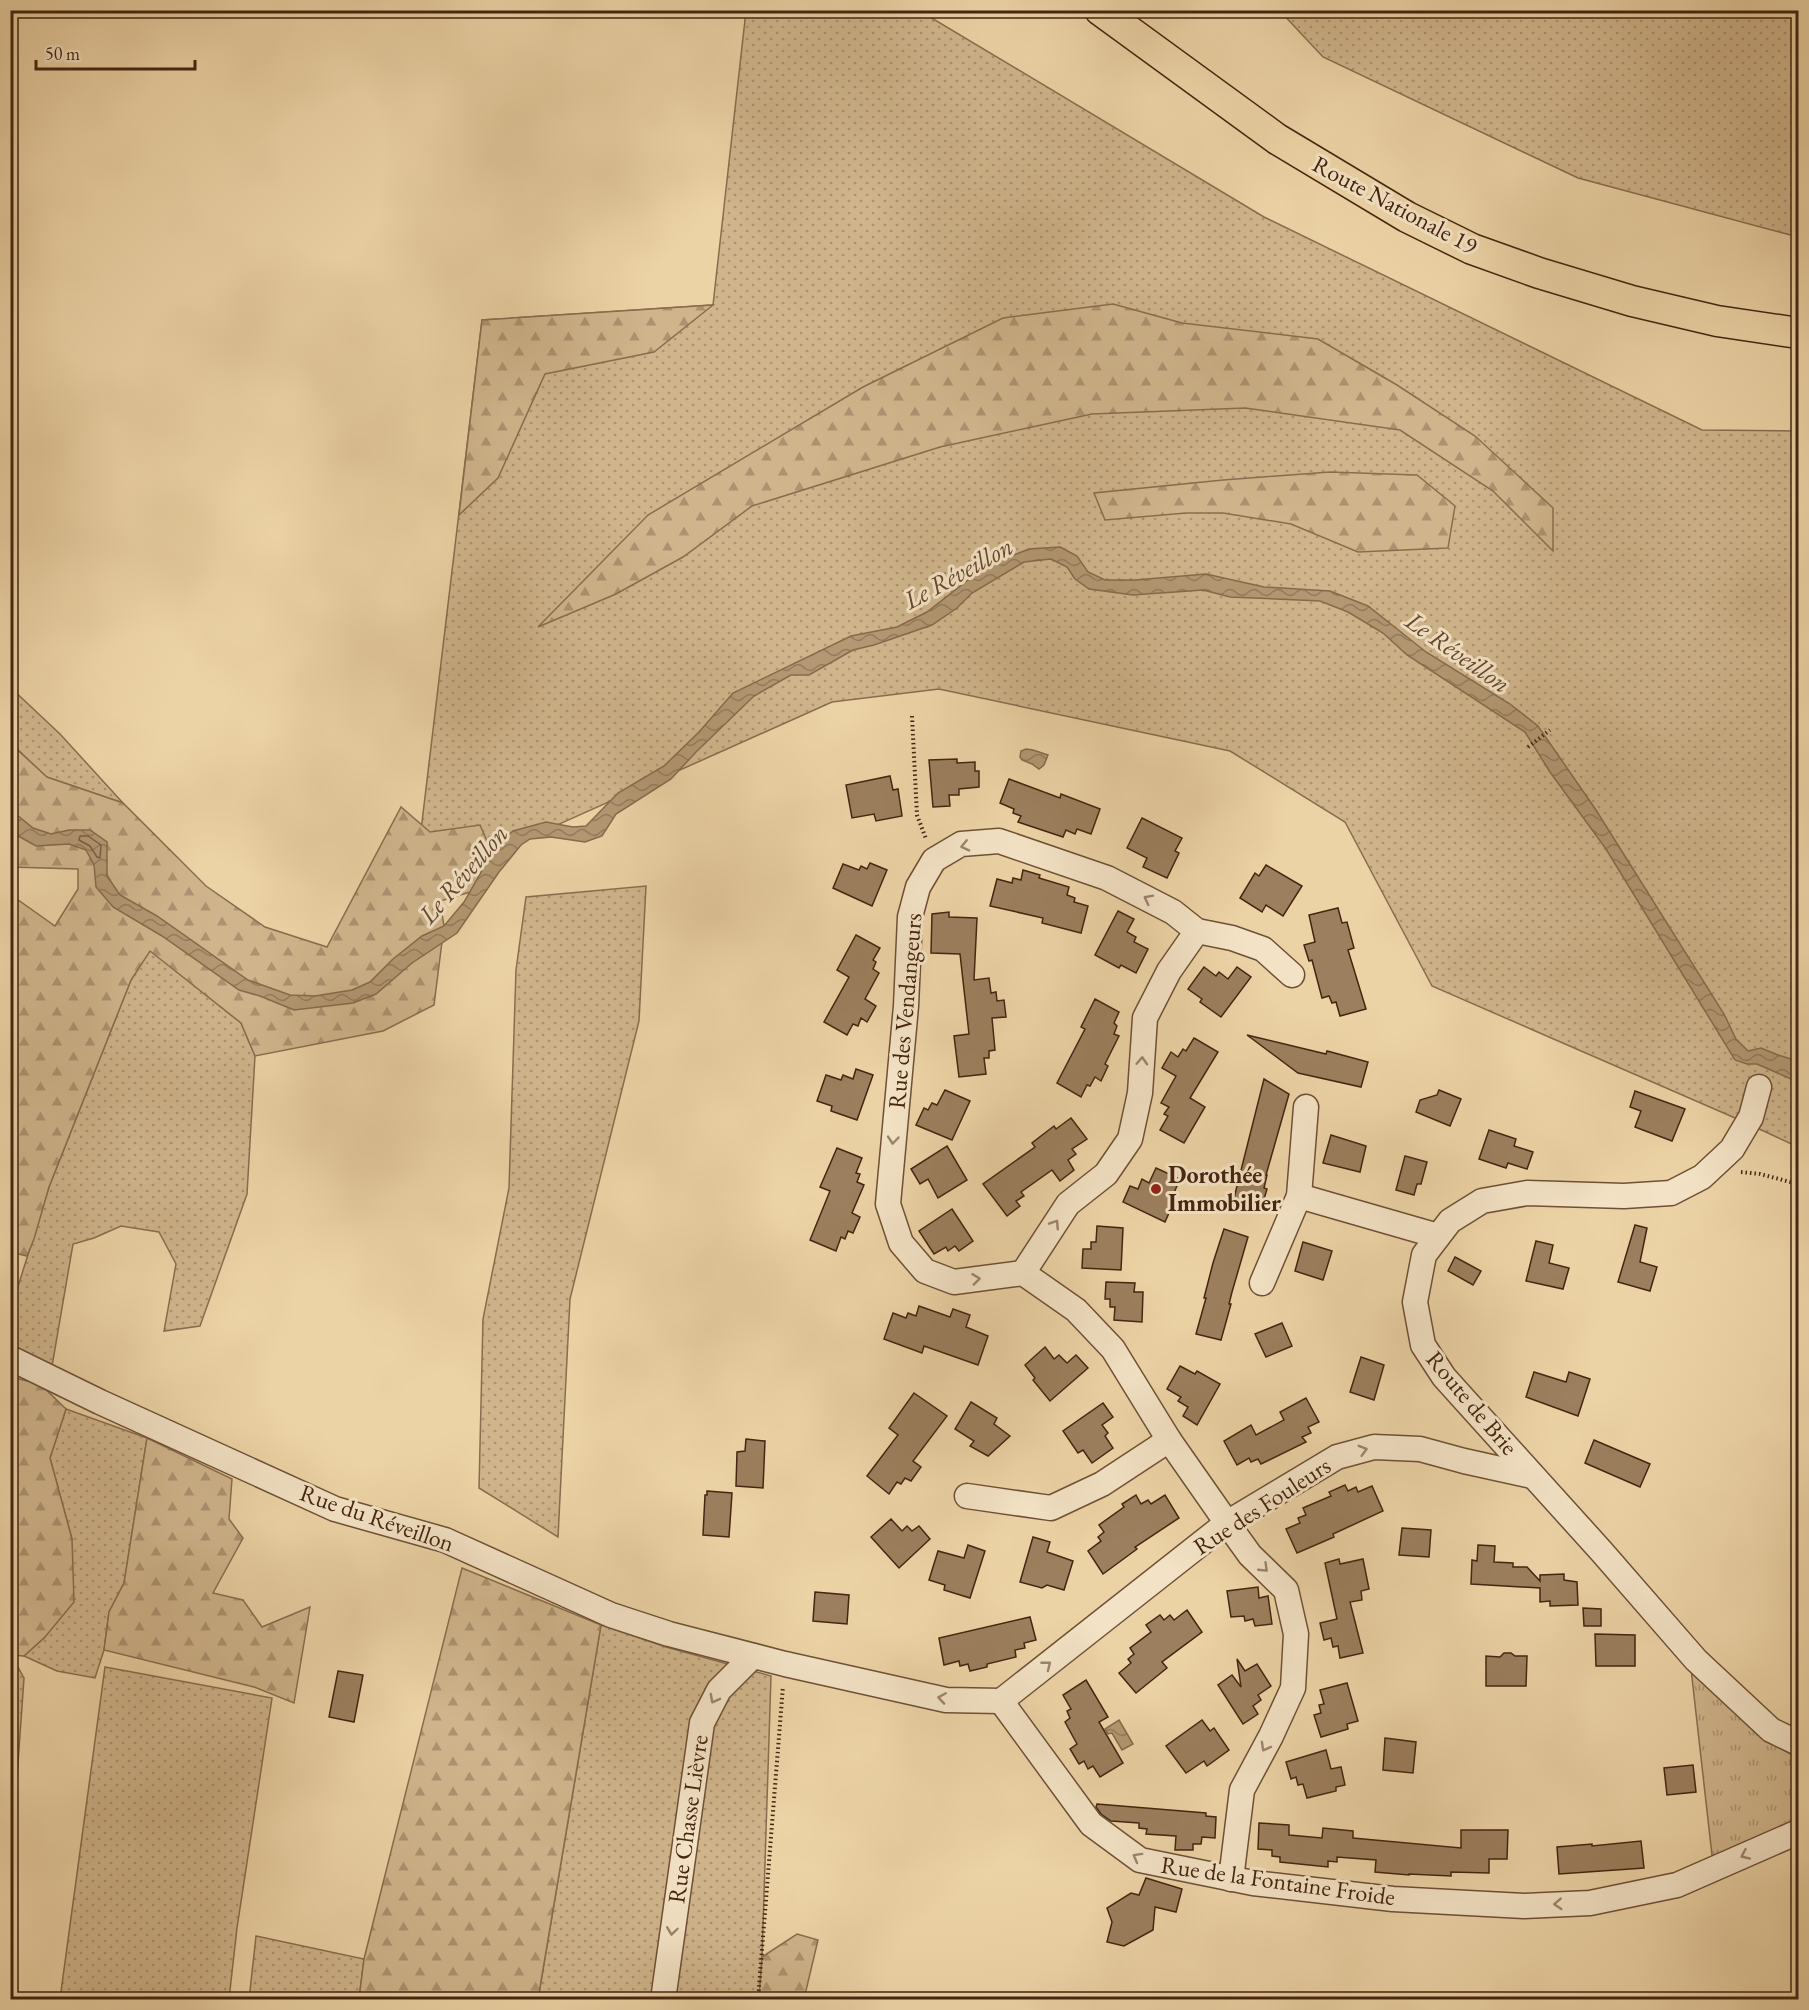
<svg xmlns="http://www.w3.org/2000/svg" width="1809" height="2010" font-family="'EB Garamond',serif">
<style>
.grass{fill:url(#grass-dots);stroke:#8a6d4e;stroke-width:1.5}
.forest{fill:url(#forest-firs);stroke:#8a6d4e;stroke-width:1.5}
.park{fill:url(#park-tufts);stroke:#8a6d4e;stroke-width:1.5}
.water{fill:url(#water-waves);stroke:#876a4b;stroke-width:1.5}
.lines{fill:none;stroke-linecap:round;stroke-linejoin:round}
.shore{stroke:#7c5e42;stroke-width:1.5}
.building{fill:#9c7f5e;stroke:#452510;stroke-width:1.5}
.minor-casing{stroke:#6f5036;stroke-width:27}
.major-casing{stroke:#452510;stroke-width:33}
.path{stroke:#452510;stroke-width:4;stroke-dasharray:1.5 3;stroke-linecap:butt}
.minor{stroke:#f3e2c5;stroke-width:24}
.major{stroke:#ecd3a6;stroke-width:30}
.oneway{stroke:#9c846a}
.poi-dot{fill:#8f2418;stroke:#f3e2c5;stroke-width:2}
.labels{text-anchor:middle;stroke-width:6;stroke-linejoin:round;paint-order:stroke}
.street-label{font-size:24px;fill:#452510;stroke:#f3e2c5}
.poi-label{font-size:24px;font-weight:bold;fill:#452510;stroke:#f3e2c5;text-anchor:start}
.water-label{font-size:26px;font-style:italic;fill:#66482e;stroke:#f3e2c5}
</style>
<defs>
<pattern id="grass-dots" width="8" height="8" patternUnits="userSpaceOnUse" patternTransform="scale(1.5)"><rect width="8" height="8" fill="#d0b58c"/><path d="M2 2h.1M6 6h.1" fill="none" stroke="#ab9371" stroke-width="1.8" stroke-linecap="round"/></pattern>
<pattern id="forest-firs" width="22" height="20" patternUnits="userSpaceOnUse" patternTransform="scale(1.5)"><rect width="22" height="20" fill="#d0b58c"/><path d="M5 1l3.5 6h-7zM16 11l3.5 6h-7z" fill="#ab9371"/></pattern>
<pattern id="park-tufts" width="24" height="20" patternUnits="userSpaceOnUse" patternTransform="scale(1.5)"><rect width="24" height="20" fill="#d0b58c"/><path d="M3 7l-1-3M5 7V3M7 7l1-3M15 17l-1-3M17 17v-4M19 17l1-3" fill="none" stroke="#ab9371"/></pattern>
<pattern id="water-waves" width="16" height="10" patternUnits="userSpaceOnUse" patternTransform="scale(1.5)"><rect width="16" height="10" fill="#b39873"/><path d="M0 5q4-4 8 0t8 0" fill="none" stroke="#937c5d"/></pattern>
</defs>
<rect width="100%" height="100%" fill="#ecd3a6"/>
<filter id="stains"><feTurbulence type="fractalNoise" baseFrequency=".00333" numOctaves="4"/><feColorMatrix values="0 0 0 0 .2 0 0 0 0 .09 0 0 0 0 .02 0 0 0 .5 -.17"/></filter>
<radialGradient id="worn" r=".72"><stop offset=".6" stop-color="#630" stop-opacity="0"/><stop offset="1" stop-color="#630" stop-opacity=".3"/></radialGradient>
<!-- grass -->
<g class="grass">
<path d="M746 11H920L1264 217 1702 430 1798 431V1147L1742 1121 1432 986 1345 822 1230 751 939 689 832 702 414 889 482 320 713 305Z"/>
<path d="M1280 11H1798V237L1578 178 1323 57Z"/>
<path d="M10 687 60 734 123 803 46 777 11 743Z"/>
<path d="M646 886 639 1021 570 1299 558 1537 479 1488 483 1319 509 1188 516 970 526 897Z"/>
<path d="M150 950 241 1023 255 1056 247 1194 200 1326 164 1331 176 1264 159 1232 121 1226 94 1238 73 1244 51 1372 11 1350 10 1312 41 1213 49 1187 131 980Z"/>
<path d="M66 1409 147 1438 124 1583 109 1612 104 1650 95 1678 57 1671 24 1656 45 1637 72 1539 50 1458Z"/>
<path d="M601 1625 666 1647 771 1676 762 1957 759 1999 538 2000Z"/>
<path d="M11 1655 24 1678 11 1863Z"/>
<path d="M105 1667 272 1698 237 1928 229 1999H60Z"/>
<path d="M256 1936 364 1959 359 1999 249 2000Z"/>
</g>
<!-- forest -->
<g class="forest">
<path d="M1113 304 1182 323 1318 339 1397 385 1475 436 1553 508V551L1493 491 1400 430 1245 408 1092 414 940 447 752 506 683 557 616 594 538 627 648 515 863 387 1003 318Z"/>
<path d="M713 305 654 352 545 374 498 478 459 515 482 320Z"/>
<path d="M1330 472 1417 475 1455 506 1448 548 1358 552 1291 524 1223 513H1186L1105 520 1094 493 1223 480Z"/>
<path d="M10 743 47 777 123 803 206 886 265 927 327 947 401 807 430 832 480 825 491 850 483 869 470 892 440 901 444 926 434 1005 383 1031 255 1056 241 1023 150 951 131 980 49 1187 34 1239 27 1256 10 1252 11 895 55 926 78 889V869L11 867Z"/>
<path d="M11 1377 40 1384 66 1409 50 1458 72 1539 74 1602 45 1637 24 1656 11 1655Z"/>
<path d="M147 1438 232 1479 229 1519 243 1538 213 1593 243 1600 262 1627 310 1607 294 1703 254 1687 104 1650 109 1612 124 1583Z"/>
<path d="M462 1568 601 1625 538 1999H359L364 1959Z"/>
<path d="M797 1934 818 1940 804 1999H759L762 1957Z"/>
</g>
<!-- park -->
<path class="park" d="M1691 1669 1772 1744 1798 1758V1826L1721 1860 1712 1855Z"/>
<!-- water -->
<g class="water">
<path d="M1060 547 1077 556 1088 572 1105 580H1135L1206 574 1264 587 1330 591 1368 606 1426 652 1510 704 1538 726 1596 810 1724 1014 1736 1039 1748 1051 1761 1048 1778 1055 1798 1061V1082L1757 1064H1747L1735 1060 1606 849 1550 772 1525 732 1407 655 1383 633 1348 612 1320 601 1230 597 1203 590 1133 595 1089 589 1075 579 1067 567 1051 559 1024 562 972 593 957 608 932 625 874 645 853 650 809 675H791L754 696 696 752 671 779 616 814 602 836 585 842 551 837 530 839 521 845 499 872 457 933 412 963 376 994 353 1003 294 1010 260 996 239 990 162 936 113 907 96 887 94 865 86 850 69 844 36 846 11 832V810L33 828 51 834 69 830H90L107 842V876L120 895 157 916 248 980 290 995 315 996 352 990 370 982 393 959 422 936 444 926 464 902 483 869 491 850 513 831 546 822 573 827 586 826 618 793 664 766 699 732 733 693 851 636 897 627 927 612 986 566 1029 549Z"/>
<path d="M1026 749 1033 750 1048 755 1044 765 1039 769 1032 764 1022 760 1020 757 1021 751Z"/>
<path d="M1119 1720 1133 1744 1122 1750 1112 1733 1108 1734 1105 1729Z"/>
</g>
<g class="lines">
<!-- shore -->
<path class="shore" d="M88 836 101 845 100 858 97 857 90 846 79 840 80 836Z"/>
</g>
<!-- building -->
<g class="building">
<path d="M957 759V763L975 762V771H979V787L959 789V795H949L950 806 933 807 929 760Z"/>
<path d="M890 776 893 790 898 789 902 816 876 821 874 814 852 818 846 785Z"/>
<path d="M1009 779 1060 798 1061 794 1100 809 1091 834 1077 829 1075 834 1066 830 1063 837 1018 822 1021 816 1013 813 1014 809 1000 803Z"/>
<path d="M1142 818 1182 838 1175 851 1179 853 1167 878 1143 867 1147 858 1127 848Z"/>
<path d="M870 863 887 870 872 906 833 888 843 864 859 870 861 866 867 869Z"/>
<path d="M1266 865 1302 886 1283 916 1266 905 1262 912 1240 898 1255 873 1259 876Z"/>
<path d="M1023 870 1040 875 1039 878 1069 887 1067 895 1075 898 1074 902 1088 906 1081 933 1042 923 1043 918 990 906 997 879 1012 883 1013 878 1021 880Z"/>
<path d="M1338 908 1342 923 1347 922 1354 948 1348 950 1366 1009 1340 1016 1336 1002 1332 1003 1329 996 1322 998 1312 960 1309 961 1304 945 1315 942 1309 915Z"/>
<path d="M1118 911 1134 919 1127 932 1136 937 1134 942 1148 949 1136 973 1121 965 1119 968 1095 955Z"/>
<path d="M949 912V917L977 918 974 980 989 978 991 993 996 992 997 1001 1004 1000 1006 1017 992 1018 995 1050 989 1051V1058H984L986 1074 959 1077 954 1036 969 1034 960 954 931 953 932 914Z"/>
<path d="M856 935 880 948 873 960 876 962 873 969 879 973 865 999 876 1006 867 1022 861 1018 858 1026 853 1024 847 1035 824 1022 849 977 837 970Z"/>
<path d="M1204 967 1216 976 1219 972 1228 979 1237 967 1251 977 1221 1017 1200 1002 1202 999 1188 989Z"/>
<path d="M1095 999 1119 1012 1114 1023 1117 1026 1114 1034 1119 1036 1105 1064 1108 1066 1101 1081 1095 1077 1090 1086 1087 1085 1081 1097 1057 1083 1085 1029 1081 1027Z"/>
<path d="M1247 1035 1326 1054 1327 1051 1368 1062 1361 1087 1298 1073Z"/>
<path d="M1194 1038 1218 1052 1190 1098 1205 1107 1184 1143 1160 1130 1168 1116 1164 1114 1169 1107 1161 1103 1176 1076 1162 1068 1171 1052 1178 1057 1183 1049 1186 1051Z"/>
<path d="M856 1069 873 1075 857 1120 831 1111 832 1106 817 1101 826 1075 841 1080 843 1075 853 1079Z"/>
<path d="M1264 1079 1289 1094 1266 1175H1267L1264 1188 1267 1189 1262 1206 1234 1198Z"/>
<path d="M945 1090 970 1101 952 1140 916 1125 924 1108 928 1110 932 1103 937 1105Z"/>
<path d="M1439 1090 1461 1099 1450 1126 1416 1112 1420 1100 1437 1095Z"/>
<path d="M1635 1091 1685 1109 1672 1141 1635 1127 1641 1111 1630 1107Z"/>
<path d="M1071 1118 1087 1139 1072 1149 1076 1154 1068 1160 1074 1170 1060 1181 1052 1170 1021 1192 1024 1196 1016 1201 1020 1206 1007 1216 983 1184 1035 1147 1032 1143 1054 1126 1056 1129Z"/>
<path d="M1489 1130 1516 1139 1514 1146 1533 1152 1527 1169 1508 1163 1506 1168 1479 1159Z"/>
<path d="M1331 1135 1366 1146 1360 1172 1323 1163Z"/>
<path d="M947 1146 967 1180 938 1198 928 1179 920 1184 911 1169Z"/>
<path d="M837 1148 862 1158 856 1173 860 1174 857 1182 864 1185 852 1213 860 1217 853 1233 848 1231 845 1239 841 1237 836 1251 810 1240 830 1191 820 1187Z"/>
<path d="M1405 1156 1427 1162 1421 1184H1417L1414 1195 1396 1190Z"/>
<path d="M1156 1168 1180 1179 1173 1195 1176 1197 1165 1222 1123 1202 1130 1186 1138 1189 1142 1179 1149 1183Z"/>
<path d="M952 1209 973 1241 959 1251 955 1246 948 1251 946 1247 934 1254 919 1231Z"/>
<path d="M1635 1225 1647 1228 1640 1262 1657 1267 1650 1291 1618 1282Z"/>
<path d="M1097 1226 1123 1228 1121 1270 1082 1268 1083 1249H1091V1242H1096Z"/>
<path d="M1224 1229 1248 1237 1232 1292 1229 1304H1231L1221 1340 1196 1334 1206 1298H1204L1213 1263Z"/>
<path d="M1536 1241 1553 1245 1549 1263 1569 1268 1563 1289 1526 1281Z"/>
<path d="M1303 1242 1332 1251 1323 1280 1295 1271Z"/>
<path d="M1455 1257 1481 1271 1473 1285 1448 1271Z"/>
<path d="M1106 1282 1135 1283 1134 1292H1143L1142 1322 1114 1320 1115 1307H1110V1299H1105Z"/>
<path d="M919 1306 950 1317 953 1309 970 1315 966 1327 988 1336 978 1365 924 1346 922 1353 884 1339 893 1313 906 1318 908 1313 916 1316Z"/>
<path d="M1282 1323 1292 1346 1266 1357 1255 1334Z"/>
<path d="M1045 1347 1054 1359 1059 1355 1067 1363 1076 1355 1088 1368 1050 1401 1033 1380 1035 1378 1025 1365Z"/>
<path d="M1361 1357 1384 1365 1374 1400 1350 1392Z"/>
<path d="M1180 1366 1195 1374 1197 1371 1220 1384 1197 1425 1183 1416 1188 1407 1178 1401 1181 1397 1167 1389Z"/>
<path d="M1534 1372 1566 1382 1569 1372 1590 1379 1578 1416 1526 1397Z"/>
<path d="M914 1393 947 1416 913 1461 921 1467 911 1481 905 1478 901 1484 897 1482 889 1494 867 1476 898 1435 889 1428Z"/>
<path d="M1306 1398 1319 1422 1308 1427 1311 1433 1302 1437 1306 1442 1261 1464 1258 1459 1251 1462 1249 1458 1237 1465 1224 1441 1251 1425 1256 1435 1284 1420 1280 1412Z"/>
<path d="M971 1402 997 1418 994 1424 1010 1436 988 1456 970 1446 974 1441 955 1429Z"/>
<path d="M1103 1403 1113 1417 1102 1425 1108 1433 1105 1436 1113 1448 1092 1463 1083 1450 1078 1453 1063 1431Z"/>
<path d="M746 1439 765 1441 763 1488 736 1486 737 1452 745 1451Z"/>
<path d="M1594 1440 1650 1464 1640 1487 1585 1463Z"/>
<path d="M1345 1485 1348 1491 1356 1487 1358 1492 1372 1486 1383 1511 1333 1534 1334 1537 1297 1553 1286 1529 1300 1523 1298 1518 1306 1515 1303 1508 1331 1496 1329 1492Z"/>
<path d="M707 1491 732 1493 729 1537 703 1535 705 1495H707Z"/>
<path d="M1136 1495 1141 1504 1148 1500 1151 1504 1165 1495 1179 1518 1135 1547 1137 1549 1103 1574 1088 1551 1101 1541 1098 1537 1104 1532 1099 1525 1124 1507 1122 1504Z"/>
<path d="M891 1519 902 1531 907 1526 912 1531 919 1526 930 1539 899 1568 871 1537Z"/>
<path d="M1402 1528 1431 1530 1429 1557 1399 1555Z"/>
<path d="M1033 1537 1050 1542 1047 1552 1073 1561 1064 1590 1047 1585 1042 1588 1020 1582Z"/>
<path d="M968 1545 985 1551 970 1598 944 1590 945 1585 929 1580 938 1551 964 1558Z"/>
<path d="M1478 1545 1495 1546 1494 1562 1513 1563V1567H1527L1540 1581V1575L1564 1574V1580L1577 1582 1578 1605 1550 1606V1601L1540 1602V1588L1471 1584 1472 1560 1477 1561Z"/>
<path d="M1339 1559 1340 1564 1363 1559 1369 1589 1361 1591 1362 1600 1350 1602 1363 1653 1340 1658 1338 1646 1333 1647 1331 1638 1324 1640 1320 1623 1337 1619 1325 1563Z"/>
<path d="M1258 1587 1259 1598 1268 1596 1272 1624 1255 1626 1253 1619 1245 1621 1244 1616 1231 1617 1227 1591Z"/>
<path d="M815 1592 849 1595 847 1624 813 1621Z"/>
<path d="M1583 1608 1601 1609V1626H1584Z"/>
<path d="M1187 1610 1202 1632 1162 1662 1167 1668 1136 1693 1119 1673 1131 1663 1128 1659 1134 1654 1130 1648 1151 1632 1146 1625 1160 1615 1164 1620 1170 1615 1174 1620Z"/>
<path d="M1030 1617 1036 1640 1024 1643 1025 1648 1015 1650 1016 1657 987 1664V1667L970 1671 968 1664 960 1666 959 1661 944 1665 939 1638Z"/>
<path d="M1595 1634 1635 1635V1666H1596Z"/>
<path d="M1504 1653H1511L1515 1656H1527L1526 1686H1486V1656L1500 1657Z"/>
<path d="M1237 1659 1245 1671 1257 1664 1271 1686 1258 1695 1261 1700 1253 1706 1258 1714 1243 1724 1218 1685 1232 1675 1241 1687Z"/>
<path d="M338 1671 363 1675 354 1722 329 1717Z"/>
<path d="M1086 1680 1108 1717 1099 1722 1123 1763 1100 1777 1093 1766 1088 1769 1084 1761 1079 1764 1070 1749 1077 1744 1065 1722 1070 1718 1067 1711 1071 1709 1063 1695Z"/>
<path d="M1347 1683 1358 1721 1347 1724 1348 1729 1321 1737 1314 1715 1321 1713 1319 1705 1324 1704 1320 1690Z"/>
<path d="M1202 1720 1210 1731 1214 1728 1229 1750 1207 1766 1204 1761 1186 1773 1166 1746Z"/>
<path d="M1385 1738 1416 1742 1413 1773 1383 1770Z"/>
<path d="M1326 1750 1331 1769 1341 1767 1345 1785 1336 1787V1791L1307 1798 1303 1784 1298 1785 1296 1777 1291 1779 1286 1762Z"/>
<path d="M1693 1765 1696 1792 1667 1795 1664 1768Z"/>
<path d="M1097 1804 1206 1813V1816L1216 1817 1215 1838 1202 1837 1201 1844H1193V1850H1175L1176 1836 1146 1834 1147 1829 1139 1828V1823L1111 1821 1101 1814 1096 1807Z"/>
<path d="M1259 1823 1289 1825V1835L1322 1838 1323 1828 1353 1831V1838L1461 1848V1830H1508L1507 1859H1489V1873L1451 1872V1876L1409 1874V1875L1375 1872 1376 1860 1337 1857V1862L1328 1861V1867L1280 1862V1857L1272 1856V1850L1258 1849Z"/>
<path d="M1641 1841 1644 1868 1559 1874 1557 1847 1592 1844V1846Z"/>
<path d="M1146 1878 1182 1889 1176 1912 1155 1907 1153 1930 1124 1946 1107 1942 1112 1922 1107 1908 1131 1893 1139 1895Z"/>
</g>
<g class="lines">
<defs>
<g id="minor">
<path d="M1759 1087 1751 1117 1732 1149 1702 1177 1671 1193 1624 1196 1527 1193 1482 1201 1450 1221 1424 1255 1415 1302 1423 1345 1444 1377 1602 1552 1696 1660 1771 1730 1798 1743"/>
<path d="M1299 1196 1438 1236"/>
<path d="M1023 1273 1068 1204 1106 1174 1130 1139 1140 1093 1145 1018 1169 971 1197 931"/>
<path d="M1262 1283 1299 1196 1306 1107"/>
<path d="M10 1358 100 1402 335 1509 445 1540 611 1615 669 1634 785 1664 946 1700 1001 1701"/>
<path d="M967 1496 1051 1508 1102 1484 1169 1440"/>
<path d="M1001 1701 1091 1824 1140 1860 1253 1883 1393 1899 1524 1906 1590 1903 1677 1885 1798 1832"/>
<path d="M1001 1701 1227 1523 1337 1457 1374 1447 1420 1449 1464 1461 1532 1476"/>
<path d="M1231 1879 1242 1790 1271 1736 1293 1688 1296 1634 1286 1590 1250 1555 1227 1523 1169 1440 1113 1349 1076 1310 1023 1273 954 1282 925 1271 901 1243 888 1204 906 1006 910 917 918 887 934 860 961 844 999 841 1107 878 1173 912 1197 931 1232 938 1263 949 1292 975"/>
<path d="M663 2000 702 1723 719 1690 753 1656"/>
</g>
<path id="major" d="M1100 10 1277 139 1407 217 1472 249 1539 273 1632 301 1717 321 1798 333"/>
</defs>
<!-- minor casing -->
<use href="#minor" class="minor-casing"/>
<!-- major casing -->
<use href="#major" class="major-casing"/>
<!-- path -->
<g class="path">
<path d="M912 716 917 815 926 839"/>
<path d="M1528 747 1550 730"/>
<path d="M1741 1172 1760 1174 1798 1184"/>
<path d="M758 2000 783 1686"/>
</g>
<!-- minor -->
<use href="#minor" class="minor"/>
<!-- major -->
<use href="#major" class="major"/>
</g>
<!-- one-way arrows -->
<defs><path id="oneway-chevron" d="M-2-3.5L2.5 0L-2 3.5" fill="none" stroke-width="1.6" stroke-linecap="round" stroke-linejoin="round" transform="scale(1.5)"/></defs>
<g class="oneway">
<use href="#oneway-chevron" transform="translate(965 846) rotate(167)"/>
<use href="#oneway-chevron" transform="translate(1148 899) rotate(-153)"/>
<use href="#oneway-chevron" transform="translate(1142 1061) rotate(-87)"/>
<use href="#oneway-chevron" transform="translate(893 1140) rotate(95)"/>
<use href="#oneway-chevron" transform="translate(1055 1224) rotate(-57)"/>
<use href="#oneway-chevron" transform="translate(976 1279) rotate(-7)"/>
<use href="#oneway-chevron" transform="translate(1363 1450) rotate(-16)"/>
<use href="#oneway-chevron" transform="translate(1264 1568) rotate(44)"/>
<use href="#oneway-chevron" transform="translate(1047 1665) rotate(-38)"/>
<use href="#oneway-chevron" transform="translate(942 1698) rotate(-171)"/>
<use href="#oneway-chevron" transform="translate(714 1699) rotate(118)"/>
<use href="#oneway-chevron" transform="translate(1265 1747) rotate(119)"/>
<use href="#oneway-chevron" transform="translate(1745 1855) rotate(156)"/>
<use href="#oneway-chevron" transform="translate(1137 1857) rotate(-151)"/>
<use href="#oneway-chevron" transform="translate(1558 1904) rotate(177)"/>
<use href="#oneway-chevron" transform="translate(672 1931) rotate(98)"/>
</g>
<!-- markers -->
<circle class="poi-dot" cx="1156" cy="1189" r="6"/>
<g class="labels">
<!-- street labels -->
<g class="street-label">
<text transform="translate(1395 205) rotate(28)" y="8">Route Nationale 19</text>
<text transform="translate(905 1011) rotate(-85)" y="8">Rue des Vendangeurs</text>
<text transform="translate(1472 1403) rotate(50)" y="8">Route de Brie</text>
<text transform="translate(1262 1506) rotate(-33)" y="8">Rue des Fouleurs</text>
<text transform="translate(377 1518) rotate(19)" y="8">Rue du Réveillon</text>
<text transform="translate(688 1819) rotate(-82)" y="8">Rue Chasse Lièvre</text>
<text transform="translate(1278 1881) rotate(8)" y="8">Rue de la Fontaine Froide</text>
</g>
<!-- poi labels -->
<g class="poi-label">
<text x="1168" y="1183">Dorothée<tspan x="1168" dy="28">Immobilier</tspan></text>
</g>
<!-- water labels -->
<g class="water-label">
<text transform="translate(958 573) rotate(-29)" y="9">Le Réveillon</text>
<text transform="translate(1458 652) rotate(35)" y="9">Le Réveillon</text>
<text transform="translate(463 874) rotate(-49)" y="9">Le Réveillon</text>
</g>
</g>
<!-- margin -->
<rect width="1809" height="2010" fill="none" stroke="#ecd3a6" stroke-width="36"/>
<rect x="12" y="12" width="1785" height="1986" fill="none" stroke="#452510" stroke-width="3"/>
<rect x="18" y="18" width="1773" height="1974" fill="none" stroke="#452510" stroke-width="1.5"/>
<!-- scale -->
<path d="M36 60v9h159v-9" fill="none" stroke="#452510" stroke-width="3"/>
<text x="45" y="60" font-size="18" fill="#452510" stroke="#f3e2c5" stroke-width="4.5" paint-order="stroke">50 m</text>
<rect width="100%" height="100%" filter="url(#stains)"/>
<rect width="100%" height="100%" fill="url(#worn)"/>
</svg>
